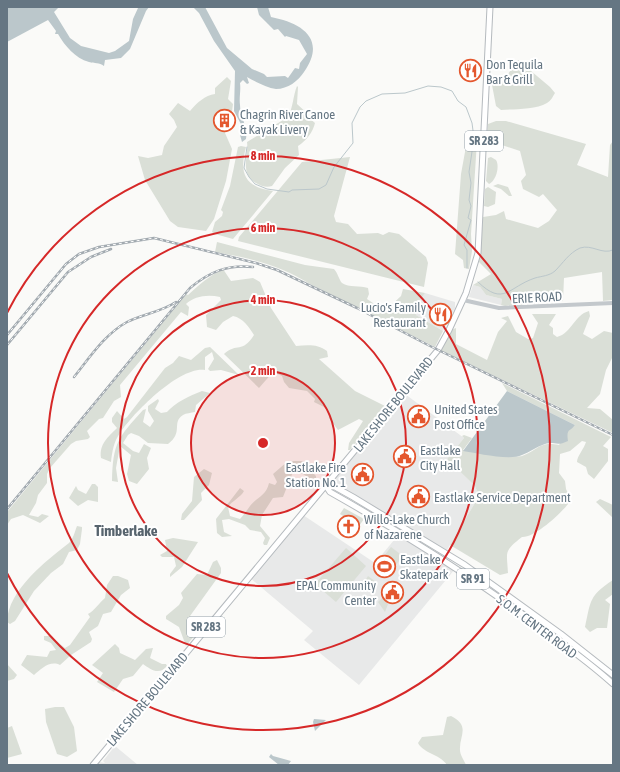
<svg xmlns="http://www.w3.org/2000/svg" width="620" height="772" font-family="'Asap Condensed',sans-serif">
<style>
.built{fill:#e8e9e9}
.green{fill:#dadfd7}
.water{fill:#bbc7cb}
.lines{fill:none;stroke-linecap:round;stroke-linejoin:round}
.stream{stroke:#bbc7cb;stroke-width:1}
.major-casing{stroke:#b5babe;stroke-width:7}
.minor{stroke:#c3c8cc;stroke-width:4}
.major{stroke:#fff;stroke-width:5}
.rail-casing{stroke:#a2aab0;stroke-width:2.5}
.rail{stroke:#fff;stroke-width:1;stroke-dasharray:3;stroke-linecap:butt}
.ring{fill:none;stroke:#d62828;stroke-width:2}
.labels{text-anchor:middle;stroke-width:4;stroke-linejoin:round;paint-order:stroke}
.shield{fill:#fff;stroke:#939fa8;stroke-width:1}
.shield-label{font-size:12px;font-weight:bold;fill:#657683}
.poi-label{font-size:13px;fill:#657683;stroke:#fff;text-anchor:start}
.street-label{font-size:13px;fill:#657683;stroke:#fff}
.quarter-label{font-size:15px;font-weight:bold;fill:#57646e;stroke:#fff}
.centre{fill:#d62828;stroke:#fff;stroke-width:2}
.ring-label{font-size:12px;text-anchor:middle;font-weight:bold;fill:#d62828;stroke:#fff;stroke-width:4;stroke-linejoin:round;paint-order:stroke}
</style>
<rect width="100%" height="100%" fill="#fafaf8"/>
<!-- built -->
<g class="built">
<path d="M473 285 480 287 486 295 502 299 501 305 469 297Z"/>
<path d="M425 293 455 302V308L443 331 416 315 415 311 418 301Z"/>
<path d="M405 394 464 438 447 459 475 486 479 496 447 550 330 484Z"/>
<path d="M303 515 375 563 399 534 455 569 359 685 304 640 313 631 249 577Z"/>
<path d="M115 746 138 765H97L99 762 105 763 103 761Z"/>
</g>
<!-- green -->
<g class="green">
<path d="M518 60 550 87 555 93C553 96 551 101 547 103 535 110 514 109 501 110L496 106 492 85 503 81Z"/>
<path d="M227 77 231 81 228 99 233 104 231 119 228 123 225 133 232 149 226 181 214 219 206 231 178 227 170 221 145 180 138 156 148 158 162 155 164 146 177 127 174 120 169 114 178 103 190 111C197 103 205 95 215 94V88Z"/>
<path d="M297 86 298 87 297 104 309 115 308 117 315 123C313 132 306 141 298 146L299 155 285 168 272 186C266 188 261 186 256 183 239 173 249 156 247 142L288 117C293 108 293 96 297 86Z"/>
<path d="M496 121H506L586 144 577 165 608 177 610 145 613 141V300L603 301 602 272 564 278 563 301 505 306 501 305 502 299 486 295 480 287 473 285 491 274 479 262 483 217 496 215 504 211 506 219 538 228 549 221 557 210 543 194 539 197 523 189 521 181 526 175 520 151 487 140 488 124Z"/>
<path d="M467 141H477L471 234 472 251 469 269 464 268 463 260 455 254 461 174Z"/>
<path d="M241 146 246 147C239 173 244 187 273 191L233 239 215 234 212 232 215 222 222 216 223 212 221 210 230 186 238 147Z"/>
<path d="M350 157 334 216 336 222 348 224 357 234 378 233 383 235 389 232 399 234 426 257 428 263 424 287 238 241 239 237 302 162Z"/>
<path d="M491 157 496 160C500 166 496 181 489 184L486 181 488 158Z"/>
<path d="M498 184 508 187 512 196H509L501 189 493 186Z"/>
<path d="M488 187 496 192 495 204 488 207 484 206 485 189Z"/>
<path d="M217 242 305 265 334 269C338 273 339 280 342 283 349 288 360 285 368 288L369 294 367 299 385 311 401 296 403 289 425 293C420 300 414 307 416 315L443 331 435 347 310 284C280 265 249 258 215 252Z"/>
<path d="M223 269 231 281 253 278 260 282 271 308 296 346C308 345 318 344 327 351L328 357 319 359 355 391 385 406 350 450H348L349 443 363 421 359 419 338 430 329 418 328 409 314 402 315 399 307 391 289 388 284 382 282 376 273 372 259 388 224 354C237 342 242 354 254 335 249 327 243 318 233 316L223 322 216 330 207 327 206 315 221 300 220 297C208 294 194 296 186 304L189 307 188 316 181 312 120 385 121 397 114 401 103 418 99 419 87 431 90 437 88 439 76 441 71 444 50 468 47 474V483L38 495 36 503 29 515 38 517 42 514 49 516 40 523 23 515 11 519 7 525V512L186 294 188 295C200 284 209 276 223 269Z"/>
<path d="M589 311 590 316 583 334 592 339 604 331 613 333V356L606 370 600 394 587 408 600 409 613 420V433L440 350 451 330 456 328V344L487 360 498 332 507 321 501 318 508 316 516 332 528 339 533 338 538 323 532 314H556L549 325 553 328V334L557 337C572 333 574 315 589 311Z"/>
<path d="M210 347 239 375 221 370 210 371 208 369 214 359 212 352 205 357V370C180 366 134 412 120 433 114 441 112 452 111 462L101 458C99 444 108 437 117 428L112 422V418L117 411 124 419 127 417 165 368 173 363 179 356 191 360 205 348Z"/>
<path d="M502 383 611 437 603 446 608 449V461L594 479 588 474 586 467 577 462C577 456 584 449 586 442L582 441 570 451 560 454 559 473 565 481 566 489 571 500C564 511 535 538 522 537 503 552 507 551 508 573L500 575 450 545 479 496 475 486 447 459 464 438 462 436 464 435 472 438 463 450C474 452 514 458 522 456 539 450 538 441 559 445L569 428 575 425 507 391Z"/>
<path d="M202 391 210 393 196 405 195 412C191 413 186 413 183 415 171 423 184 432 168 444L148 443 139 436 131 433 128 435 123 443 133 451 139 453 144 444 151 448 147 458 149 469 137 484 129 481 127 474 131 455 120 446 116 468 118 482 112 481C113 442 118 438 143 410L146 409 143 422 150 427 154 421 148 411V406L158 399 159 401 155 409 161 413 167 412C176 402 189 396 202 391Z"/>
<path d="M288 461H301L315 464 312 472 316 476V483L303 474 293 472 283 497 273 498 262 515 260 526 270 538 267 545H264L263 543 265 538 261 532 250 530 245 525 229 519 222 520 224 532 232 536 222 537 217 533 216 519 240 488 244 491C241 497 232 501 228 507L230 516 240 519C244 515 247 510 250 506 257 497 266 496 269 483L275 485 277 482 273 474Z"/>
<path d="M204 469 212 473 209 485 201 493 202 500 184 520H181L182 514 192 501 194 477Z"/>
<path d="M92 484H95L98 487V502L88 500 78 506 69 498 76 486 78 490 86 494Z"/>
<path d="M600 499 613 505V518L596 502Z"/>
<path d="M344 508 364 519 359 526 340 514Z"/>
<path d="M77 526 82 527V529L80 544 77 550 69 552 63 564 51 573 34 591 15 621 10 624 7 622C8 590 46 561 69 543 73 540 75 531 77 526Z"/>
<path d="M173 538 198 542 182 567 170 577V574L176 566 174 557H162L160 555 167 551 165 540Z"/>
<path d="M391 547 403 556 389 574 386 571 381 576 373 570Z"/>
<path d="M346 548 366 566 336 602 315 584Z"/>
<path d="M217 560 221 568V573L190 616C198 633 200 629 186 646L179 627 166 619V616L179 605 183 598 181 593 197 574 207 575 213 562Z"/>
<path d="M113 576H118L128 580 130 588 121 595 111 612 103 614 98 626 89 632 92 639 91 642 71 655 60 665C50 660 41 669 34 675L21 665 27 655 47 657 50 651 56 650 51 643 44 640V636H50L65 648 70 645 90 617 88 614C95 610 98 604 105 598L107 585Z"/>
<path d="M368 576 376 582 372 587 365 581Z"/>
<path d="M613 580V594L605 600 610 604 607 628H597L590 632 585 627C591 600 589 596 613 580Z"/>
<path d="M382 598 388 604 385 612 378 602Z"/>
<path d="M115 644 119 648 120 653 135 660 146 649 153 648 150 658 162 664H166L167 666C159 676 150 669 143 664L133 676 123 679 114 692 97 682 103 673 92 665Z"/>
<path d="M7 664 17 675 14 679 7 681Z"/>
<path d="M55 707H64L74 727 77 751 67 757 57 754 46 722 45 709Z"/>
<path d="M451 716C471 726 459 736 460 750 460 755 464 760 466 765H447C440 754 424 754 418 743L422 737 443 735 447 717Z"/>
<path d="M12 726 22 754 7 758V728Z"/>
</g>
<!-- water -->
<g class="water">
<path d="M7 7H59L54 12 70 38 81 46 109 53 115 51 129 41 133 19 138 8 149 7 146 11 130 49 121 58 105 60 104 66C99 62 95 64 89 62 75 58 65 46 58 34H55L56 31 48 20 7 42Z"/>
<path d="M193 7H205L227 48 252 69 264 74 267 77 285 76 288 78 295 68 299 69 300 63 307 54 299 40 286 36 285 37 278 29 274 30 259 15 257 7H268L271 17C302 23 327 39 304 72 298 81 288 89 276 89 267 88 256 82 247 77L249 83 247 84 243 80 240 83C241 91 239 97 240 105 240 117 248 126 246 139L242 142 240 135 243 128 234 111 235 71 214 41 199 13Z"/>
<path d="M507 391 575 425C570 432 566 428 568 441 556 447 555 441 545 444 536 447 530 452 522 455 510 461 476 453 463 451Z"/>
<path d="M314 719 326 720 315 731 313 722Z"/>
<path d="M271 754 273 756 291 761 288 765H279L269 757Z"/>
</g>
<g class="lines">
<!-- stream -->
<g class="stream">
<path d="M247 147 244 168 249 177 255 184 267 189 289 192 292 190 319 189 326 185 334 167 353 143 352 123 360 107 366 101 382 94 405 93 428 86 441 87 452 91 458 101 466 107 472 123 474 138 469 172 471 183 469 200 471 206 468 218 471 220 464 245 467 250V268"/>
<path d="M478 282C504 307 508 287 535 278 542 276 549 276 555 271 563 263 569 253 580 248 592 244 602 255 613 250"/>
</g>
<defs>
<g id="major">
<path d="M326 486 330 492C401 532 466 573 532 621 559 641 588 661 613 684"/>
<path d="M326 486 335 487 353 497 465 565 561 634 613 675"/>
<path d="M93 765 410 384 438 350 449 330 466 293 478 253 490 7"/>
</g>
</defs>
<!-- major casing -->
<use href="#major" class="major-casing"/>
<!-- minor -->
<path class="minor" d="M463 300 499 308 613 303"/>
<!-- major -->
<use href="#major" class="major"/>
<defs>
<g id="rail">
<path d="M7 335 66 264 79 254 99 247 154 238 256 263 277 270 357 308 428 345 613 435"/>
<path d="M7 345 68 272 91 257 111 249"/>
<path d="M74 377C90 357 105 334 127 322 143 314 161 312 176 302"/>
<path d="M7 509 190 288C209 272 228 264 253 267"/>
</g>
</defs>
<!-- rail casing -->
<use href="#rail" class="rail-casing"/>
<!-- rail -->
<use href="#rail" class="rail"/>
</g>
<!-- distance rings -->
<circle cx="263" cy="443" r="72" fill="#d62828" fill-opacity=".12"/>
<g class="ring">
<circle cx="263" cy="443" r="72"/>
<circle cx="263" cy="443" r="143"/>
<circle cx="263" cy="443" r="215"/>
<path d="M7 313A287 287 0 1 1 7 573"/>
</g>
<!-- icons -->
<defs>
<symbol id="restaurant-ring" viewBox="-11 -11 22 22"><circle r="9.5" fill="#fff" stroke="#e4572e" stroke-width="1.5"/><path d="M-5-6h1v4h1v-4h1v4h1v-4h1v5L-1.5 .5V6h-2V.5L-5-1ZM5-6V6H3V1.5H1.5Q1.5-4 5-6Z" fill="#e4572e"/></symbol>
<symbol id="building-ring" viewBox="-11 -11 22 22"><circle r="9.5" fill="#fff" stroke="#e4572e" stroke-width="1.5"/><path d="M-4-6H4V6H1V3H-1V6H-4ZM-2.5-4.3h1.7v1.8h-1.7ZM.8-4.3h1.7v1.8H.8ZM-2.5-1h1.7V.8h-1.7ZM.8-1h1.7V.8H.8Z" fill="#e4572e"/></symbol>
<symbol id="civic-ring" viewBox="-11 -11 22 22"><circle r="9.5" fill="#fff" stroke="#e4572e" stroke-width="1.5"/><path d="M-.6-6.5H3V-4.5H.6V-3L4-1V1h2V6H-6V1h2V-1L-.6-3ZM-1.2 2.5V6h2.4V2.5Z" fill="#e4572e"/></symbol>
<symbol id="church-ring" viewBox="-11 -11 22 22"><circle r="9.5" fill="#fff" stroke="#e4572e" stroke-width="1.5"/><path d="M-1.2-6h2.4v3.5h3.3v2.4h-3.3V6h-2.4V-.1h-3.3v-2.4h3.3Z" fill="#e4572e"/></symbol>
<symbol id="stadium-ring" viewBox="-11 -11 22 22"><circle r="9.5" fill="#fff" stroke="#e4572e" stroke-width="1.5"/><path d="M0-5a6.5 5 0 1 0 0 10a6.5 5 0 1 0 0-10ZM-3.5-1.8h7v3.6h-7Z" fill="#e4572e"/></symbol>
</defs>
<g fill-rule="evenodd">
<use href="#restaurant-ring" x="458" y="58" width="25" height="25"/>
<use href="#building-ring" x="212" y="108" width="25" height="25"/>
<use href="#restaurant-ring" x="428" y="302" width="25" height="25"/>
<use href="#civic-ring" x="406" y="404" width="25" height="25"/>
<use href="#civic-ring" x="392" y="444" width="25" height="25"/>
<use href="#civic-ring" x="350" y="462" width="25" height="25"/>
<use href="#civic-ring" x="406" y="484" width="25" height="25"/>
<use href="#church-ring" x="336" y="514" width="25" height="25"/>
<use href="#stadium-ring" x="372" y="554" width="25" height="25"/>
<use href="#civic-ring" x="380" y="580" width="25" height="25"/>
</g>
<g class="labels">
<!-- shield labels -->
<g class="shield">
<rect x="465" y="131" width="38" height="20" rx="3"/>
<rect x="457" y="569" width="32" height="20" rx="3"/>
<rect x="187" y="617" width="38" height="20" rx="3"/>
</g>
<g class="shield-label">
<text x="484" y="145">SR 283</text>
<text x="473" y="583">SR 91</text>
<text x="206" y="631">SR 283</text>
</g>
<!-- poi labels -->
<g class="poi-label">
<text x="486" y="69">Don Tequila<tspan x="486" dy="15">Bar &amp; Grill</tspan></text>
<text x="240" y="119">Chagrin River Canoe<tspan x="240" dy="15">&amp; Kayak Livery</tspan></text>
<text x="426" y="312" text-anchor="end">Lucio's Family<tspan x="426" dy="15">Restaurant</tspan></text>
<text x="434" y="414">United States<tspan x="434" dy="15">Post Office</tspan></text>
<text x="420" y="455">Eastlake<tspan x="420" dy="15">City Hall</tspan></text>
<text x="346" y="472" text-anchor="end">Eastlake Fire<tspan x="346" dy="15">Station No. 1</tspan></text>
<text x="434" y="502">Eastlake Service Department</text>
<text x="364" y="524">Willo-Lake Church<tspan x="364" dy="15">of Nazarene</tspan></text>
<text x="400" y="564">Eastlake<tspan x="400" dy="15">Skatepark</tspan></text>
<text x="376" y="590" text-anchor="end">EPAL Community<tspan x="376" dy="15">Center</tspan></text>
</g>
<!-- street labels -->
<g class="street-label">
<text transform="translate(537 297) rotate(-3)" y="5">ERIE ROAD</text>
<text transform="translate(393 404) rotate(-51)" y="5">LAKE SHORE BOULEVARD</text>
<text transform="translate(537 626) rotate(37)" y="5">S.O.M. CENTER ROAD</text>
<text transform="translate(147 699) rotate(-50)" y="5">LAKE SHORE BOULEVARD</text>
</g>
<!-- quarter labels -->
<g class="quarter-label">
<text x="126" y="536">Timberlake</text>
</g>
</g>
<circle cx="263" cy="443" r="6" class="centre"/>
<g class="ring-label">
<text x="263" y="160">8 min</text>
<text x="263" y="232">6 min</text>
<text x="263" y="304">4 min</text>
<text x="263" y="375">2 min</text>
</g>
<!-- border -->
<rect width="620" height="772" fill="none" stroke="#657683" stroke-width="16"/>
</svg>
